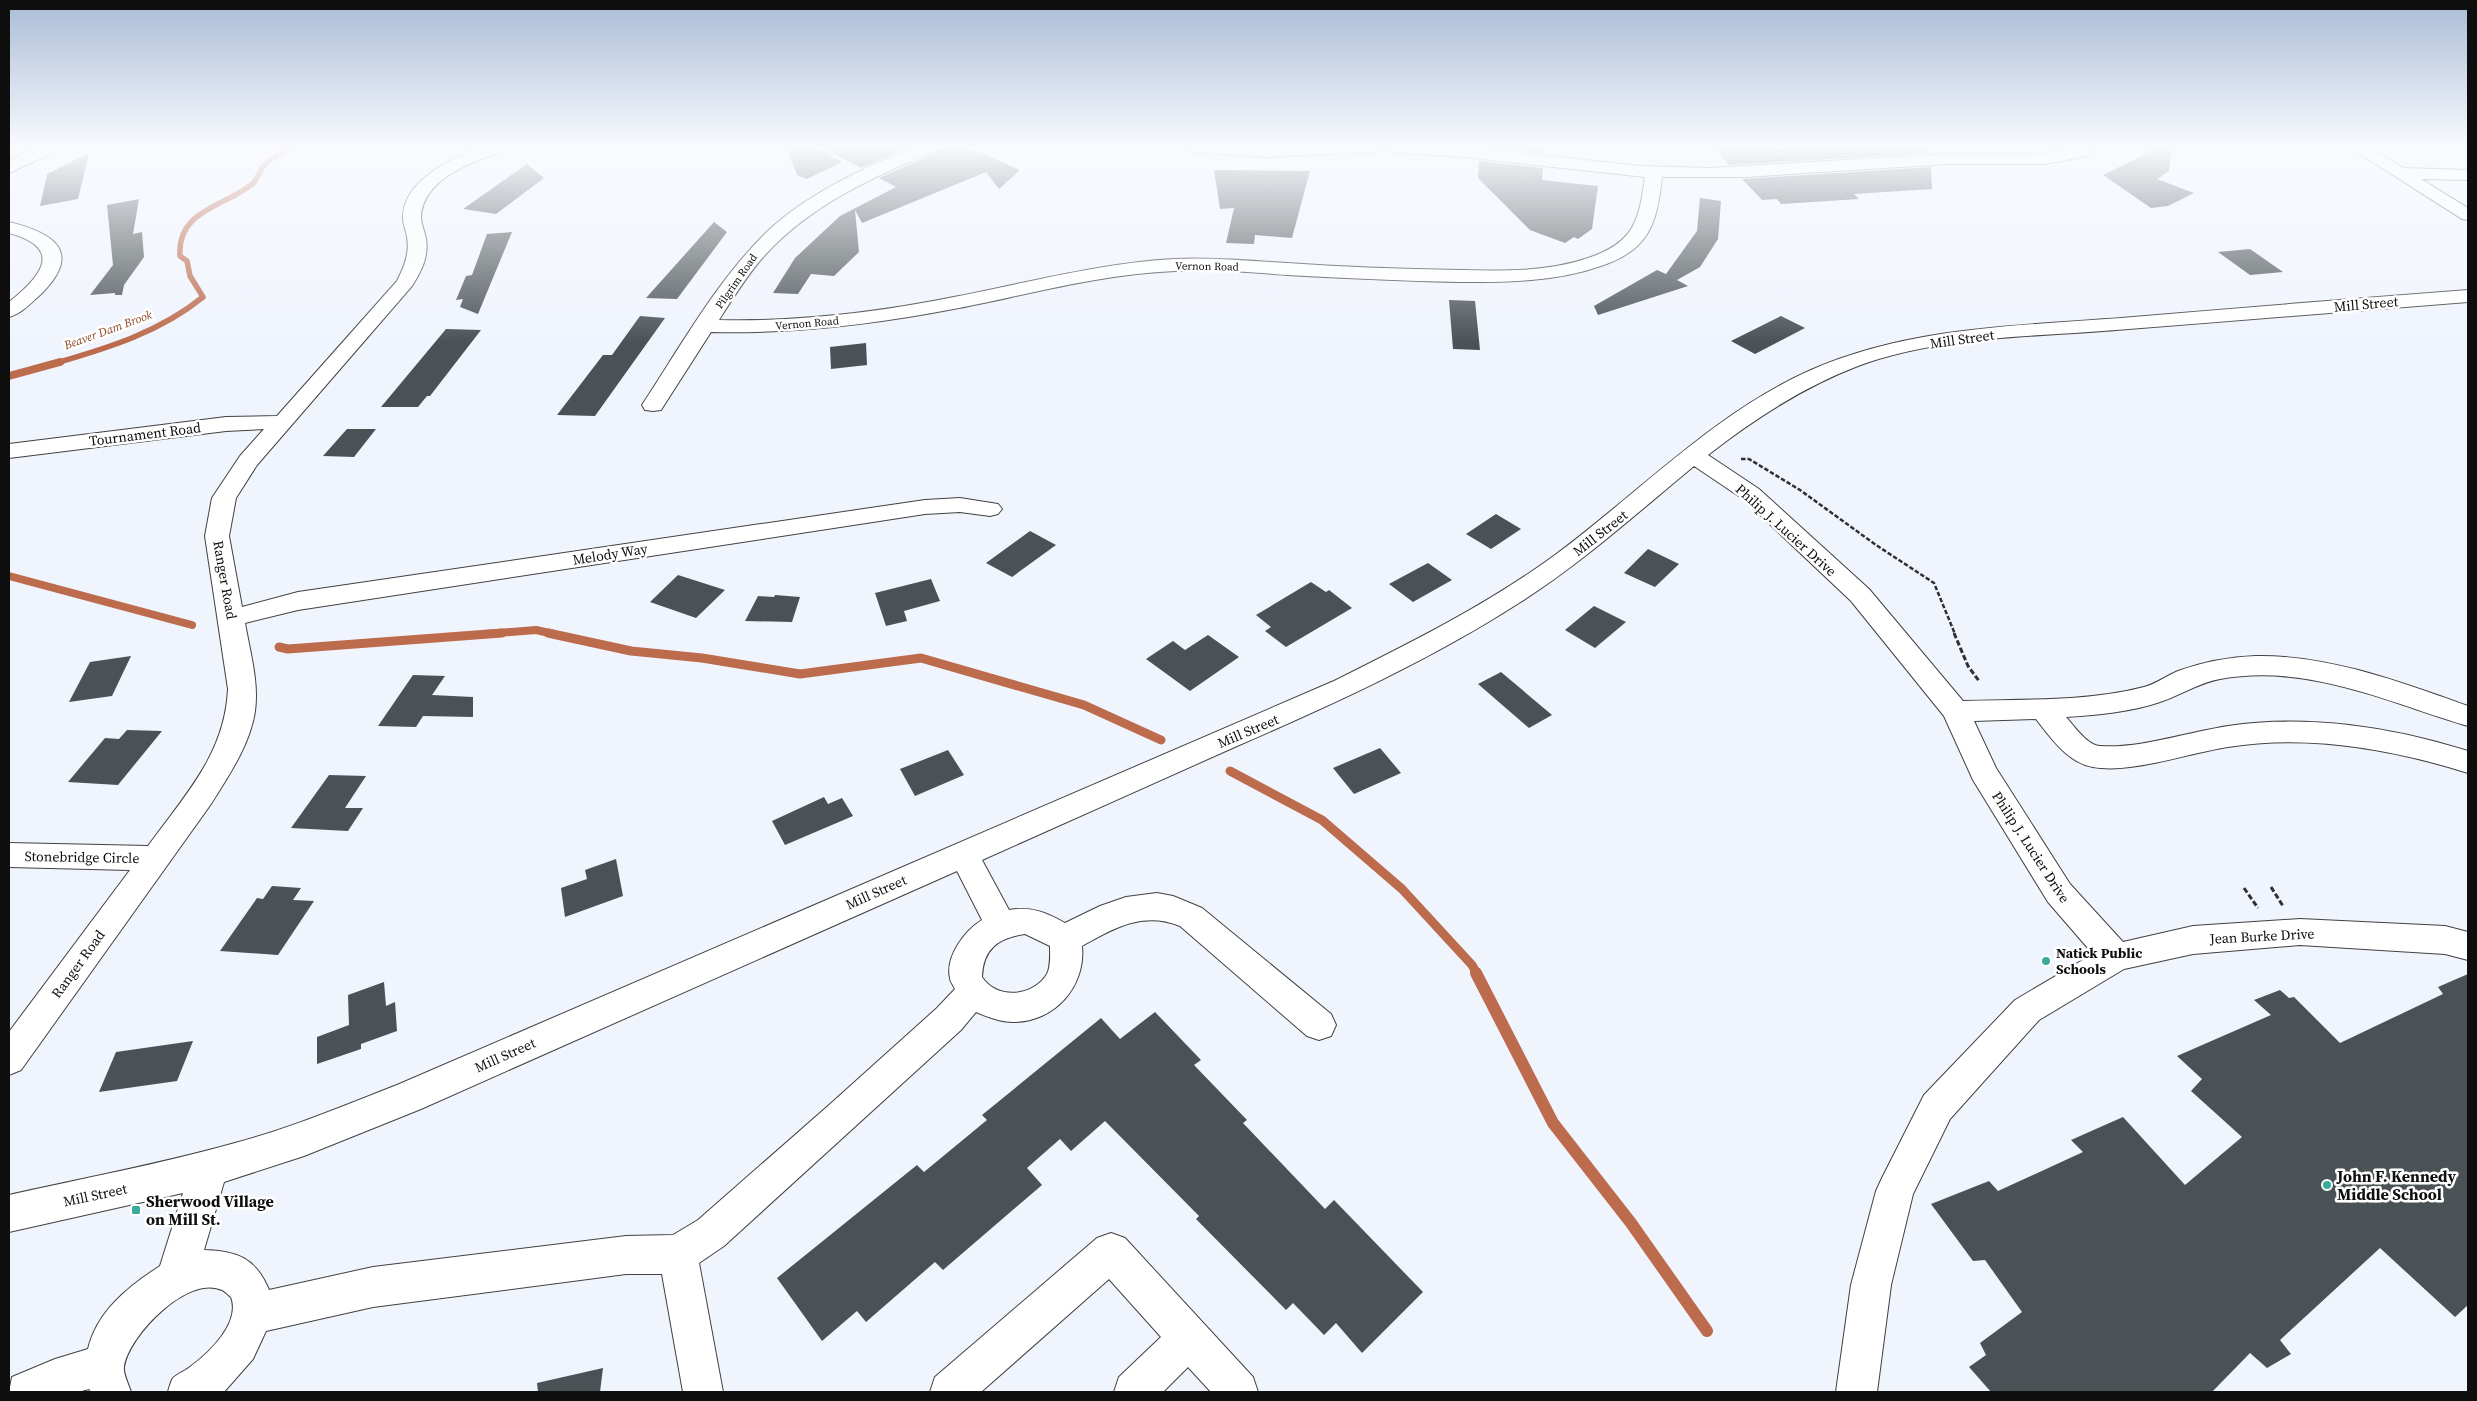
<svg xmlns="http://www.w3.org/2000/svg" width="2477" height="1401" font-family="'Source Serif 4',serif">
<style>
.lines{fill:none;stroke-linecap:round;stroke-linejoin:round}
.stream-far3{stroke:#bc6b4c;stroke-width:5.5}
.stream-far2{stroke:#bc6b4c;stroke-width:8}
.stream-far1{stroke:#bc6b4c;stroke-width:9}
.stream{stroke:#bc6b4c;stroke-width:12}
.building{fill:#4b5255}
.minor-casing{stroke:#414141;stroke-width:2}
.path-far1{stroke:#303030;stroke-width:2.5;stroke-dasharray:4.5 2;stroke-linecap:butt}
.path{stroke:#303030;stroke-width:3;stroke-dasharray:5.5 2.5;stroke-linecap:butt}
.minor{fill:#fff;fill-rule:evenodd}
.poi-dot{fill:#38ac98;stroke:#fff;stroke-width:2}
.labels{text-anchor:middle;stroke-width:5;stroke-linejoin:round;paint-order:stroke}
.far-street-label{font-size:11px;fill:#0e0e0e;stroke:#fff}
.far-water-label{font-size:12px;font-style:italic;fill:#8f4827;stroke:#fff}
.street-label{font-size:14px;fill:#0e0e0e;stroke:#fff}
.poi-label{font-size:14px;font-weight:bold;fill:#0e0e0e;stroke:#fff;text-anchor:start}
.near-poi-label{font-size:16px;font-weight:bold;fill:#0e0e0e;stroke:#fff;text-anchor:start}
</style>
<rect width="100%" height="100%" fill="#f0f4fd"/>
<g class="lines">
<!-- stream-far3 -->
<path class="stream-far3" d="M56 363C108 348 160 332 203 297L190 276 187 261 180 256C177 210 224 207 252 184 257 180 259 173 262 168 270 157 284 152 295 147"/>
<!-- stream-far2 -->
<g class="stream-far2">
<path d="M9 376 60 362"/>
<path d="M9 576 192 625"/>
<path d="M485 634 536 630 554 634"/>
</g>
<!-- stream-far1 -->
<g class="stream-far1">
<path d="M548 633 631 651 702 658 800 674 921 658 1084 705 1161 740"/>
<path d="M279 647 288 649 502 633"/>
<path d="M1230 771 1322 820 1402 889 1472 965 1477 974"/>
</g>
<!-- stream -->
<path class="stream" d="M1476 973 1553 1123 1631 1223 1707 1331"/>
</g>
<!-- building -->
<g class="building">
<path d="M786 147H815L842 162 807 179 797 175Z"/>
<path d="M821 147H909L861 168Z"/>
<path d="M938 147H967L1020 170 999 189 986 172 862 223 855 210 859 252 834 276 811 274 798 294 773 293 795 258 840 216 896 187 879 178 935 153Z"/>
<path d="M1482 147H1544V154Z"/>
<path d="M1713 147H1930V153L1729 165Z"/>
<path d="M2148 147H2172L2169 171 2157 179 2194 193 2168 206 2151 208 2103 175 2146 154Z"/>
<path d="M89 153 78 199 40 206 47 174Z"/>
<path d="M1479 161 1543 168 1542 180 1598 186 1592 229 1578 239 1574 237 1565 243 1530 230 1478 178Z"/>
<path d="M527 164 544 178 496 214 463 209Z"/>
<path d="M1931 167 1932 189 1854 194 1859 199 1781 204 1777 199 1762 200 1742 179Z"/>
<path d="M1214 170 1310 171 1292 238 1255 235 1254 244 1226 243 1234 208 1220 209Z"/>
<path d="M1700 198 1721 201 1718 239 1700 267 1677 280 1688 286 1598 315 1594 306 1657 270 1666 274 1697 231Z"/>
<path d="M139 199 133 234 142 232 144 257 124 285 122 295H115V293L90 295 113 265 107 205Z"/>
<path d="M714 222 727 232 677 299 646 298Z"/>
<path d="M512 232 478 314 460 307 463 299 456 300 466 276 472 275 487 234Z"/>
<path d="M2250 249 2283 272 2250 275 2218 252Z"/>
<path d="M1449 300 1475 301 1480 350 1453 349Z"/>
<path d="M640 316 665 318 595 416 557 415 603 355H612Z"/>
<path d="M1781 316 1805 328 1755 354 1731 341Z"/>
<path d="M446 329 481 330 430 396H427L418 407H381Z"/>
<path d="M866 343 867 365 831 369 830 347Z"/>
<path d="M347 429H376L354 457 323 456Z"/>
<path d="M1496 514 1521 529 1491 549 1466 534Z"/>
<path d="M1030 531 1056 545 1012 577 986 563Z"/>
<path d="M1648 549 1679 564 1655 587 1624 573Z"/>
<path d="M1428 563 1452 580 1413 602 1389 584Z"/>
<path d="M678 575 725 590 696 618 650 602Z"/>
<path d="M931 579 940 601 904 611 907 621 886 626 875 593Z"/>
<path d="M1311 582 1326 592 1329 590 1352 608 1286 647 1265 631 1271 627 1256 615Z"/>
<path d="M775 595 800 597 792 622 745 621 758 596 774 597Z"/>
<path d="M1594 606 1626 622 1595 648 1565 630Z"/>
<path d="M1208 635 1239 657 1190 691 1146 659 1173 641 1185 650Z"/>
<path d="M131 656 112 696 69 702 90 662Z"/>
<path d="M1501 672 1552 715 1529 728 1478 684Z"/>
<path d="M413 675 445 676 432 695 473 697V717L423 716 416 727 378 726Z"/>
<path d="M127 730 162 731 118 785 68 782 105 738 119 739Z"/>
<path d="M1380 748 1401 773 1354 794 1333 768Z"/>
<path d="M948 750 964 775 915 796 900 769Z"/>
<path d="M329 775 366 776 345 808H363L348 831 291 828Z"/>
<path d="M824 797 828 804 842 798 853 816 785 845 772 821Z"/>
<path d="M616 859 623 896 565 917 561 888 587 879 585 870Z"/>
<path d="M272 886 301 888 293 900 314 901 278 955 220 951 257 898 263 899Z"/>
<path d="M2468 974V1305L2455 1317 2380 1248 2280 1340 2291 1354 2267 1368 2250 1353 2212 1392H1991L1969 1367 1986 1355 1980 1343 2022 1312 1985 1260 1973 1261 1931 1204 1989 1181 1998 1191 2083 1152 2071 1140 2123 1117 2185 1185 2242 1137 2191 1091 2202 1079 2177 1056 2271 1015 2254 1000 2280 990 2289 998 2294 997 2340 1043 2443 994 2438 987Z"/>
<path d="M384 982 386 1006 395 1002 397 1031 361 1044V1049L317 1064V1037L349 1025 348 995Z"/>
<path d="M1155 1012 1201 1060 1194 1065 1247 1120 1243 1123 1325 1209 1334 1200 1423 1292 1362 1353 1336 1323 1324 1335 1293 1303 1286 1310 1196 1219 1199 1216 1105 1121 1071 1151 1060 1139 1027 1168 1042 1185 943 1270 935 1262 866 1322 857 1311 822 1341 777 1278 917 1165 924 1172 987 1120 982 1115 1101 1018 1120 1039Z"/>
<path d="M193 1041 177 1081 99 1092 116 1052Z"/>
<path d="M603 1368 600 1392H538L537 1383Z"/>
</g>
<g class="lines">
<defs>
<g id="minor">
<path d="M37 147H58L56 151 9 173V161Z"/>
<path d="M482 147H506L504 151C474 161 423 178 421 217 421 224 425 232 426 239 429 257 421 272 412 286L257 465 236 498 229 536 242 607 298 592 925 500 960 498 998 504 1002 509 998 514 990 516 960 512 925 514 298 610 245 623C250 652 259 682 255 711 250 745 229 775 211 804L21 1070 9 1075V1032L130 870 9 867V843L148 846C185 795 225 754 228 689L205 536 212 498 240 456 264 429 226 431 9 458V444L226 417 277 416 397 281C404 267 410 253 407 237 406 230 403 224 403 218 403 180 452 158 482 147Z"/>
<path d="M914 147H936L934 151C873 177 811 205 765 255 747 275 733 298 719 320 800 322 880 312 959 296 1030 282 1101 263 1174 259 1212 257 1250 261 1287 263 1345 267 1403 269 1461 270 1503 271 1547 272 1588 258 1634 243 1639 221 1645 177L1462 157 1390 152 1383 149 1376 152 1265 157 1190 152 1182 147H1464L1640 166 1710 168 1947 154H2045L2080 147H2101L2087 156 2045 164H1947L1744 177H1662C1657 224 1649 250 1601 266 1555 282 1508 282 1460 282 1402 281 1344 278 1287 275 1249 272 1212 269 1175 271 1102 274 1030 294 959 308 877 324 795 334 711 332L661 410 653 411 645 410 642 405C681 346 720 275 772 227 813 191 864 168 914 147Z"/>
<path d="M2349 147H2369L2403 168 2468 170V180L2421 179 2468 208V220L2462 219Z"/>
<path d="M9 222C54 233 84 252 40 295 31 303 21 314 9 317V302C42 276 64 248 9 233Z"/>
<path d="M2468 290V302C2351 311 2233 321 2116 330 2031 337 1939 336 1858 366 1803 387 1754 419 1708 455L1759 489 1869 589 1963 701C2022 699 2086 702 2144 687 2156 684 2166 676 2178 671 2203 662 2229 657 2256 656 2329 655 2400 682 2468 706V726C2387 702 2307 663 2220 679 2198 683 2181 695 2160 702 2131 712 2097 715 2066 717 2074 726 2088 746 2100 746 2140 749 2188 732 2228 726 2307 714 2392 727 2468 751V773C2392 749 2308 734 2228 747 2189 753 2130 774 2093 767 2068 763 2050 737 2036 719L1974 721 1996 768 2070 884 2123 942 2193 926 2300 919 2445 926 2468 932V960L2445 954 2300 945 2193 954 2124 969 2039 1020 1950 1119 1913 1194 1891 1285 1877 1392H1836L1851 1285 1876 1191 1882 1178 1924 1095 2015 1000 2093 954 2048 902 1973 780 1944 716 1851 601 1743 499 1694 466C1637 513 1582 563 1519 603 1430 660 1334 704 1237 746 1152 784 1067 822 982 860L1009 910C1031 906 1047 913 1065 923L1100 906 1126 897 1157 893 1173 896 1202 908 1331 1014 1336 1025 1331 1036 1319 1040 1307 1036 1180 926C1143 911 1114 928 1082 946 1086 986 1055 1022 1013 1022 1000 1022 988 1017 976 1012L961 1030 724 1246 699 1263 723 1392H683L662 1274H626L373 1307 266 1331 253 1359 224 1392H168C169 1388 171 1381 173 1378 177 1374 185 1371 190 1367 209 1353 241 1323 231 1297 228 1295 225 1291 222 1290 188 1274 128 1336 124 1367 123 1374 129 1385 131 1392H91L89 1389 78 1392H9L12 1377 55 1359 88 1349C97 1311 129 1286 160 1266L183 1193 9 1232V1195C84 1178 161 1164 235 1143 291 1128 343 1106 397 1085L1334 681C1410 643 1487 605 1555 555 1639 493 1714 413 1811 370 1909 327 2016 326 2121 318 2237 308 2352 299 2468 290ZM957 871 982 920C965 930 945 957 950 978 950 981 953 985 955 989L937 1008 828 1106 698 1220 673 1235 626 1236 373 1267 269 1290C256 1258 237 1251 204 1250L224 1182 304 1156 421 1109ZM1025 934 1050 946C1050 955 1051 966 1047 974 1033 997 997 1000 982 977 983 949 998 938 1025 934Z"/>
<path d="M1111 1233 1125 1238 1253 1377 1258 1392H1211L1188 1367 1163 1392H1114L1119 1377 1161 1337 1109 1279 981 1392H930L935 1377 1097 1238Z"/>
</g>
</defs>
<!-- minor casing -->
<use href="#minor" class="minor-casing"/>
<!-- path-far1 -->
<path class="path-far1" d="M1741 459H1749L1800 490 1876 545 1934 583 1955 634"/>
<!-- path -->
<g class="path">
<path d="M1954 633 1968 666 1979 681"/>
<path d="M2271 887 2283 906"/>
<path d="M2244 888 2258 908"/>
</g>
<!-- minor -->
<use href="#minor" class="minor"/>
</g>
<!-- sky -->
<linearGradient id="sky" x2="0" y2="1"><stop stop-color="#aabcd6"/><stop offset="0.43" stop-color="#f8fafe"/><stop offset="1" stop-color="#f8fafe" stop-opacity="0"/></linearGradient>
<rect width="2477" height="343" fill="url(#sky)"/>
<!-- markers -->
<g class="poi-dot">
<circle cx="2046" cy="961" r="5"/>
<circle cx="2327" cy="1185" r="5"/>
<rect x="131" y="1205" width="10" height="10" rx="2.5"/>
</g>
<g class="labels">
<!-- far-street labels -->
<g class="far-street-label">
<text transform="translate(1207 266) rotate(1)" y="4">Vernon Road</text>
<text transform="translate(736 281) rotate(-55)" y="4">Pilgrim Road</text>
<text transform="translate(807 323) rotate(-5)" y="4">Vernon Road</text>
</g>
<!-- far-water labels -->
<g class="far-water-label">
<text transform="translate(108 330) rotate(-20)" y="4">Beaver Dam Brook</text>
</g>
<!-- street labels -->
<g class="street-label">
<text transform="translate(2366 304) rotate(-5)" y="5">Mill Street</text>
<text transform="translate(1962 339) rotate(-8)" y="5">Mill Street</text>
<text transform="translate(145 434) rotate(-7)" y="5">Tournament Road</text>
<text transform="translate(1786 530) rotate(42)" y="5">Philip J. Lucier Drive</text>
<text transform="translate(1600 533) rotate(-38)" y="5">Mill Street</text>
<text transform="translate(610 554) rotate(-9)" y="5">Melody Way</text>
<text transform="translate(225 580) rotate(80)" y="5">Ranger Road</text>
<text transform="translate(1248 731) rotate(-23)" y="5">Mill Street</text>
<text transform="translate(2031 847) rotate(57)" y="5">Philip J. Lucier Drive</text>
<text transform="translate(82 857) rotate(1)" y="5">Stonebridge Circle</text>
<text transform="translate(876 892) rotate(-24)" y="5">Mill Street</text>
<text transform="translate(2262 936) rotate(-3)" y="5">Jean Burke Drive</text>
<text transform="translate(78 964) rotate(-54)" y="5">Ranger Road</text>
<text transform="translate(505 1055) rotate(-24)" y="5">Mill Street</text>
<text transform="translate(95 1195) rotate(-12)" y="5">Mill Street</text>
</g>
<!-- poi labels -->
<g class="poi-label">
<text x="2056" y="958">Natick Public<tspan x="2056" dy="16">Schools</tspan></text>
</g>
<!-- near-poi labels -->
<g class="near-poi-label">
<text x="2337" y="1182">John F. Kennedy<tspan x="2337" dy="18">Middle School</tspan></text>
<text x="146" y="1207">Sherwood Village<tspan x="146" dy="18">on Mill St.</tspan></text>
</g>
</g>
<!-- border -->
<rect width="2477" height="1401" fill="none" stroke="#0e0e0e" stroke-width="20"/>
</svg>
